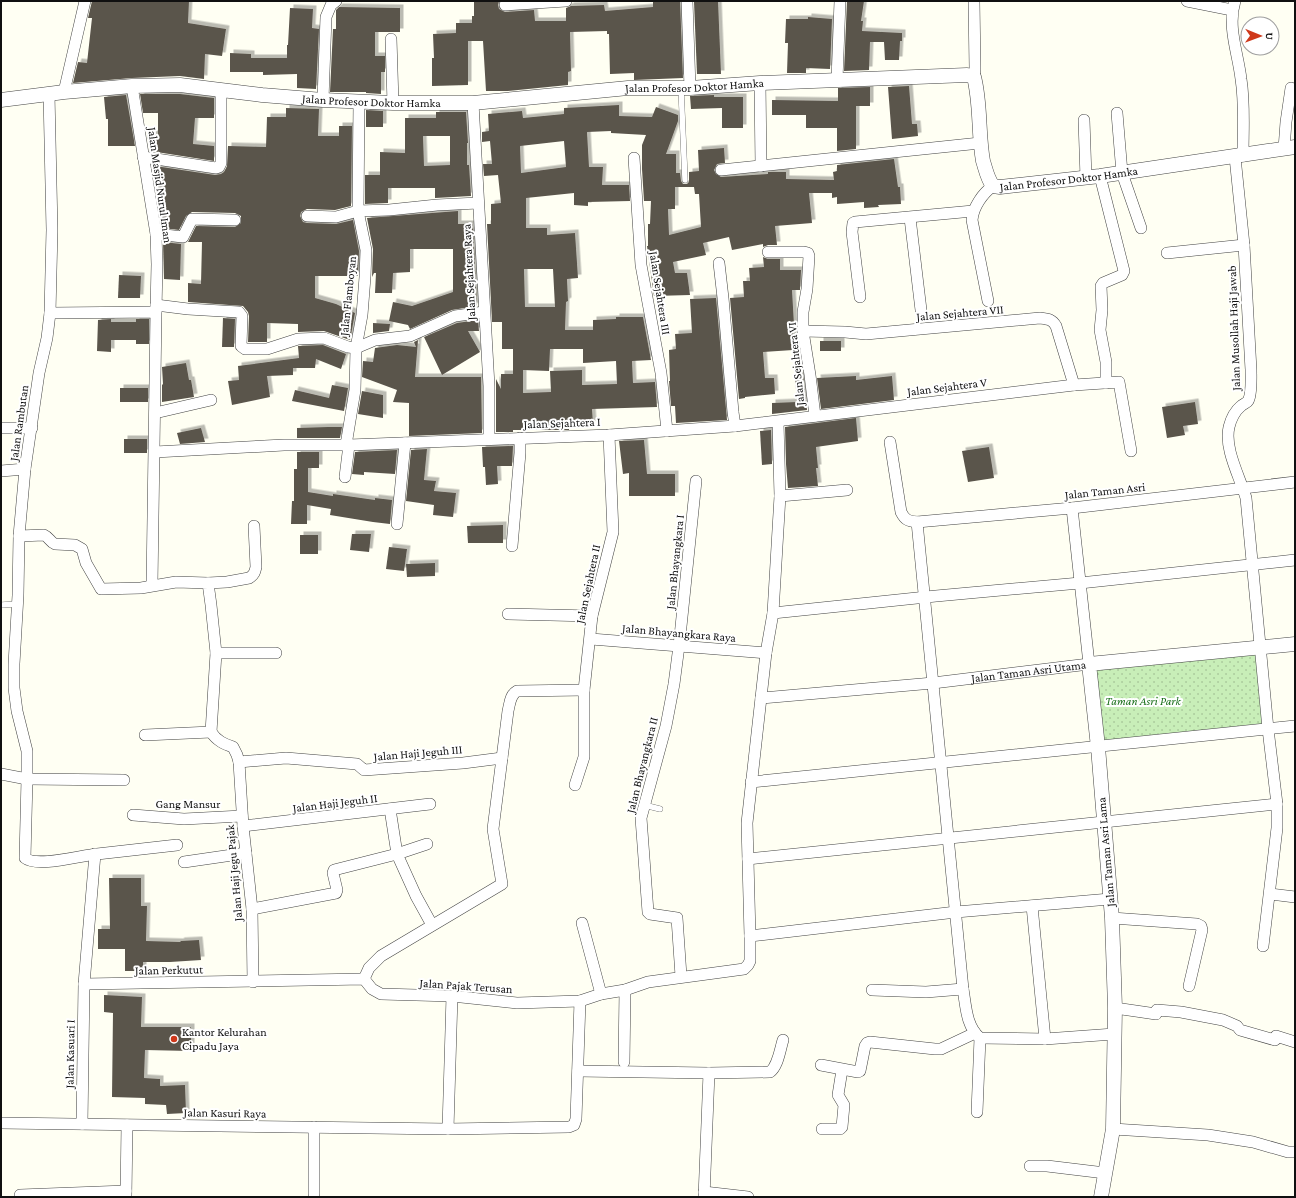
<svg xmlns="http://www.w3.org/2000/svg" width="1296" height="1198" font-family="'Crimson Pro',serif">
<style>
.park{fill:url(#park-dots)}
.building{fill:#5a544b;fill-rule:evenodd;filter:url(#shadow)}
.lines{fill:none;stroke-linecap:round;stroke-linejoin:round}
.service-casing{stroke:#434343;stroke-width:6}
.minor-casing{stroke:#434343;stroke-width:12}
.tertiary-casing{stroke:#434343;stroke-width:15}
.service{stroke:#fff;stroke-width:5.5}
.minor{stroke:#fff;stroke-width:11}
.tertiary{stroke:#fff;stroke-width:14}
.poi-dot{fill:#cf381a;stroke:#fff;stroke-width:1.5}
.labels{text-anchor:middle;stroke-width:4;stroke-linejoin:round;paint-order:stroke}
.street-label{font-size:12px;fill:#101010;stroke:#fff}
.park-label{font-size:12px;font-style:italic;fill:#196f1a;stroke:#fff}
.poi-label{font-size:12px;fill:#101010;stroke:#fff;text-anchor:start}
</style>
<defs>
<pattern id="park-dots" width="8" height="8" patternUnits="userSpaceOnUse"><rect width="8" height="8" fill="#c8eeb8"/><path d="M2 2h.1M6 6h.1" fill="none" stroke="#abcb9d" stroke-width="1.8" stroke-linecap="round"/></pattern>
<filter id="shadow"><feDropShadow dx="3.5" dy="-3.5" stdDeviation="0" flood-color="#0004"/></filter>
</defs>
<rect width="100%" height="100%" fill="#fffff3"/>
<!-- park -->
<path class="park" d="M1259 648 1267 729 1097 750 1086 663Z"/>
<!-- building -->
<g class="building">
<path d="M92 1H189L188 23 226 29 222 56 205 54 204 79 180 76 132 78 73 83 78 62 87 63 92 18H88Z"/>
<path d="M474 1H499L498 5 499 9 505 12 534 10 535 21H566V8L571 6 604 5 605 11 653 7V2L680 1 683 78 634 80V73L610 74 609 34H607V31L570 32 571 71 568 72V85L508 91H486L483 41H468V85L432 86V58H434L433 34 456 33V23H472V16H474Z"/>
<path d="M718 1 721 74H697L694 2Z"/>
<path d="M847 1H864L861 21H863L862 31 902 33V41H900L899 60H885L884 42H870L869 70 844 71Z"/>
<path d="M339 7 400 8V32H375V56H385V72H381V94L366 93V92H330L333 29H336V10Z"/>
<path d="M290 8 313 9 312 28 319 29 316 89 297 88V74L263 75V72H230V53L251 54V58H287V45H288Z"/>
<path d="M808 17 832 19 830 69 806 68V73H787L788 43H785L786 19H808Z"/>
<path d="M909 86 912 124H917L918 136 892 139 888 87Z"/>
<path d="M870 87V106H856V149L837 151V128H806V115H772V100L838 101V88Z"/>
<path d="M140 94H180L214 98V118H195L193 144 214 146V161L150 151 147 134H158V113H143Z"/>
<path d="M126 95 135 146H108V119H106L104 97Z"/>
<path d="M714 95V97H743V128H722V108L691 109 690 96Z"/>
<path d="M619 105V116L652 117 656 107 678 115V121L666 154H676V173H680L681 181 683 184H687L689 182V172L699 171 698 150 724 148 725 163 717 164 714 170 716 174 721 177 768 174V172H786V179L834 180 833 172 837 171V165L894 159 898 187H900L901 204 878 205 879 207 864 208V202L837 204V197L832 198V193H809L812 223 775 226 777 245H768L763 247V244L732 250 729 237 703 243 706 255 673 262 675 273H687L690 295 654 296 647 246H648V224H650L651 201H644L642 169V145L646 135 611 133V131L587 132 589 167H603L602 185H629L630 201 588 202V206L574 205V193L526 198V228H547V235L575 233 578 278 567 279 568 301 566 302 565 330H593V320L616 319V317H643L651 360 632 361 633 383 655 382 657 407 592 409 593 424 569 426V430H513V432H496V379L501 389V374H513V349H502V322H492L487 224H491V204L501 203 498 175 484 176 483 164H492L490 141 482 142V132L489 131 488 114 522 111 523 118 564 114V108ZM564 141 566 167 521 173 520 146ZM675 187H694L695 194H699L701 227 669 235 668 209H675ZM524 269H553L555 307H525ZM550 349H583V363L616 361 617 384 582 385V370L550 371 551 392 523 393V370L549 371Z"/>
<path d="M286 108 319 109 318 136H339V126H352L351 206 335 210 307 209 301 212 300 216 303 222 307 223 336 224 353 220 359 251 358 276H315V298L336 304 355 313 350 340 324 331 298 332V324L267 323V342H248L249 316 248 312 243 306 188 302V283L201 284 202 242H188L196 226 235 227 241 223V216L235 213 192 212 186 216 179 230 162 228 161 222 162 211 160 210 163 188 156 187 154 177 155 166 215 175 221 174 224 172 227 166 228 146 266 147 267 117H286Z"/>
<path d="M366 110 383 111V127H366Z"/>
<path d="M436 112H466L468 143H467V165H469L471 196 435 198V188H388V203L365 204V175H380V152L405 153V118H436ZM423 136H450V165L424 166Z"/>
<path d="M458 211V224H473L477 306 452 310 410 329 408 325 389 321 393 302 412 306 453 292V249H410V272L393 273 392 293H375L376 273H374L372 277 373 249 367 218Z"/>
<path d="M163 242 181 244 180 280 164 279Z"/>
<path d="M763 257 768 259H780V270H801L800 290H792L794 325 793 326V350L763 352 765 378H774L775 394 745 397V398L739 399 730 298 744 297 743 281H750L749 268 764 267Z"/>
<path d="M119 275 141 276 140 298H118Z"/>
<path d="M716 298 727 420 676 423 675 406H671L669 381H670L669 350 676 349 675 334 692 333 690 299Z"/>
<path d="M223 318 235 319 234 347H222Z"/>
<path d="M111 319V322H136V319H149V344H136V340H111V352L97 351 98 320Z"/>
<path d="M478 320 479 331H468L480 352 442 375 424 337 457 323Z"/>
<path d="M373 323 390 324 389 331 373 333Z"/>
<path d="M418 340 415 377H481L482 433 409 436V403L393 402 397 390 362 377 363 361 373 362 375 348 397 345 416 347 414 342Z"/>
<rect x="820" y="341" width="21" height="10"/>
<path d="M323 345 346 354 341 369 316 359 315 368H293V375L267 376 270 397 232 405 228 381 239 380 238 366 299 358 298 346Z"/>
<path d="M186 363 189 380H191L194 397 162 402V385L163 384 162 367Z"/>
<path d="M803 375 807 410 772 414V403L797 402 795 376Z"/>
<path d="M856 376V380L892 376 894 400 821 409 817 378Z"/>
<path d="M332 385 348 388 344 411 292 401 295 390 329 398Z"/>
<rect x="120" y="388" width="28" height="14"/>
<path d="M362 391 383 395V418L358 414Z"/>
<path d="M1195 402 1198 424 1183 426 1185 435 1167 438 1162 407Z"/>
<path d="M856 418 858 441 816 447 818 468H816L818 486 788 488 786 464 785 427Z"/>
<path d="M328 427H342L340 438H297V428Z"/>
<path d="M201 428 205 442 180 444 177 433Z"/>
<path d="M771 430 772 464 762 465 760 431Z"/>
<rect x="124" y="439" width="23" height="14"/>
<path d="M644 440 647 474H675V496H629V473L623 474 619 441Z"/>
<path d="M513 446 512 466H497L498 484 486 485 485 467H483L482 447Z"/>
<path d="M989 447 994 478 968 482 962 451Z"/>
<path d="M427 449 424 480 436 481 434 491 456 493 453 517 433 515 434 505 406 501 411 450Z"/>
<path d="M397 450 395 474 364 472V475L352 474 355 452Z"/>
<path d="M297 452H319V468H308V492L333 496V494L375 500V498L392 500 390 524 373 522 330 515 331 509 307 505V524H291L292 501H294V469H297Z"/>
<path d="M503 525V543H468L467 526Z"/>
<path d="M352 534H371L369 552 350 550Z"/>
<rect x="300" y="535" width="18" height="19"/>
<path d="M389 547 407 549 404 571 386 569Z"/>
<path d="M435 563V576L407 577 406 564Z"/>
<path d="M109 878H141V906H147L146 941 181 942 180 941 199 940 201 960 170 962H143V971H125V949H98V929H110Z"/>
<path d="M104 995 142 997 141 1027H191V1051L145 1050 144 1078 160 1079V1086L185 1085 186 1113 167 1114 166 1105 145 1104V1098L112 1097 113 1013 104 1012Z"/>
</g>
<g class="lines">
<defs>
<g id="service">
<path d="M681 88 685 180"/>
<path d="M1 605 17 604"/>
<path d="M644 805 660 809"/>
</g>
<g id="minor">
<path d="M687 1 690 88"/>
<path d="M974 1 975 69 974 77"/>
<path d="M1187 1 1232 10"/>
<path d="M1235 1C1227 27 1238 53 1241 79 1245 104 1243 131 1243 156"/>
<path d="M505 5 566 1"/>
<path d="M391 39 393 103"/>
<path d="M837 80 840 1"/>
<path d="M760 83 761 166"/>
<path d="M132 86 156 234 157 264 156 311"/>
<path d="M64 92 85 1"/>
<path d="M49 94 52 230 50 313 47 338 39 373 25 469 19 536 18 595 14 664V688L17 711 27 751V779L25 858C37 868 82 855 97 854 124 851 150 848 177 845"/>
<path d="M323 100 326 17 331 5 336 1"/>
<path d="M473 103 489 386V439"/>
<path d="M1117 113 1122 173 1141 228"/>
<path d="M1084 120 1086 178"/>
<path d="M1284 149 1286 122 1291 88"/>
<path d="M143 157 216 168 219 167 221 163V90"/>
<path d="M1235 157 1244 245 1251 370C1251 377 1252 395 1248 401 1247 403 1243 404 1241 406 1235 411 1231 419 1229 427 1224 449 1240 477 1246 498L1268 729 1277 804V828L1263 946"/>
<path d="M634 158 641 265 661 373 667 431"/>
<path d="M721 170 980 143"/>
<path d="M1100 176 1124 271 1122 275 1103 283 1101 286 1102 310 1100 330 1106 362V383"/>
<path d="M307 216 336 217 358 211 389 210 437 205 478 203"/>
<path d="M910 218 921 310"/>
<path d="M156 234 183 237 192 219 235 220"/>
<path d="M768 252H804L808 253 809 256 807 289 803 312V331L810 375 815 416"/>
<path d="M1167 253 1244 245"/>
<path d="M719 263 723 298 733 412 735 426"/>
<path d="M860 297 852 232 853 223 855 222 973 211"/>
<path d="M988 301 972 220C973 207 983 193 993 186"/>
<path d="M156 305 188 309 239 312 242 316 241 346 245 349H267L298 339 324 338 348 347 356 348 375 340 410 336 455 316 484 312"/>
<path d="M50 313 156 312 152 585"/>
<path d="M803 331 845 332 866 334 1040 318C1048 319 1052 319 1056 326L1074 385"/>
<path d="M155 413 211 400"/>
<path d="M1 428H32"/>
<path d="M890 442 901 512C905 520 908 521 917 522L1072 508 1295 482"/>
<path d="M346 445 355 390 356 348 362 315 365 277 366 250 358 211 359 102"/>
<path d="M155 452 284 445H349L609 435 735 426 1074 385 1119 382 1131 451"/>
<path d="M1 471 25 469"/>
<path d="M345 477 349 445"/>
<path d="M780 496 847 490"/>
<path d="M917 522 963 989C966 1006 966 1026 980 1038L1045 1039 1114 1034"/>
<path d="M397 524 405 443"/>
<path d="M19 536 44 535C49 537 50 542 55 544L75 545 82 549 86 563 101 589 141 588 176 582 208 583 211 605 216 653 211 732"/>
<path d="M512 546 520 453V438"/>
<path d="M208 583 227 582 249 578C254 575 255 572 256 567L254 526"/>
<path d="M773 613 936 596 1080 583 1295 560"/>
<path d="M508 614 592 616"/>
<path d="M591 639 766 653"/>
<path d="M216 653H276"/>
<path id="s1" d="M761 698 933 683 1089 664 1072 508"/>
<path d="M211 732C217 741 224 744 233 747L237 755 239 762 286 758 357 764 364 770 463 763 502 758"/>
<path d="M145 735 211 732"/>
<path d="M239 762 243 826 252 909 253 982"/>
<path d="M1 774 27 779 124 780"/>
<path d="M751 782 1295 726"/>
<path d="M575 785 584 757V690L592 616 613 532 609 435"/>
<path d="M133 815 184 819 242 816"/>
<path d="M243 826 430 804"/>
<path d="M427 844 397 854 416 896 432 925"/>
<path d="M748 859 1277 804"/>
<path d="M184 862 246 853"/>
<path d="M1270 894 1295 897"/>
<path d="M1032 906 1045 1039"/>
<path d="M252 909 336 893 337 890 333 873 334 870 397 854 390 809"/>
<path d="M1112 918 1197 924 1201 926 1202 930 1189 986"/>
<path d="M582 923 601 994"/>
<path d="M750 936 956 912 1110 899"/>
<path d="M681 976 677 918 650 914 648 912 641 818 666 726 674 684 679 646 696 481"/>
<path d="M364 979 369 968 381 956 502 884 493 829 508 711C510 703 510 695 517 691L584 690"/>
<path d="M84 984 364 979 372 989 381 994 452 996 517 1003 580 1001 601 994 625 990 648 982 744 969 748 965 750 961V936L747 823 766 653 773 613 780 496 778 422"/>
<path d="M872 990 926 992 963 989"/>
<path d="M1115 1008 1156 1014 1157 1010 1181 1012 1223 1020 1237 1026 1240 1030 1275 1040 1276 1036 1295 1042"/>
<path d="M624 1062 625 990"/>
<path d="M821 1065 858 1072 860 1071 865 1046 867 1043 870 1042 935 1049H941L975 1033"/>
<path d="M578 1071 709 1073 770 1072C778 1066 780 1050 783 1040"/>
<path d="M977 1112 980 1038"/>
<path d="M1 1123 448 1129 569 1127 574 1125 576 1119 580 1001"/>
<path d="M82 1124 84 984 95 854"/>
<path d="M448 1129 452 996"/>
<path d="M822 1129H840L842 1127 844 1105 838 1095 842 1070"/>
<path d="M1113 1129 1208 1135 1253 1142 1288 1152H1295"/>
<path d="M1030 1166H1047L1105 1173"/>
<path d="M704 1192 748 1197"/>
<path d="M314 1194V1127"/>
<path d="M20 1195 126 1191"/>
<path d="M126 1196 127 1125"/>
<path d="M704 1197 709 1073"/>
</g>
<g id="tertiary">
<path id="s2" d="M1 100 64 92 132 86 180 85 262 95 323 100 393 103H473L628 88H690L760 83 967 75 974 77C981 104 978 133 983 161 986 170 987 178 993 186L1000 187 1100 176 1295 147"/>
<path d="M1101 1197 1113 1129 1115 1008 1112 918 1098 747 1089 664 1295 644"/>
</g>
</defs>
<!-- service casing -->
<use href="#service" class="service-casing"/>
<!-- minor casing -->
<use href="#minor" class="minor-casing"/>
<!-- tertiary casing -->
<use href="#tertiary" class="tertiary-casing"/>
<!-- service -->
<use href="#service" class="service"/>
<!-- minor -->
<use href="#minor" class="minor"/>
<!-- tertiary -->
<use href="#tertiary" class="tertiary"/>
</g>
<!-- markers -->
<circle class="poi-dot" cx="174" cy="1039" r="4"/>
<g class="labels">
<!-- street labels -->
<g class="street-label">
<text dy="4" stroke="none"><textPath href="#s2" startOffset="696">Jalan Profesor Doktor Hamka</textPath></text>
<text dy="4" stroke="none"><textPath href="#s2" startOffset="372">Jalan Profesor Doktor Hamka</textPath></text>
<text dy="4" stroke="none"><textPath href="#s2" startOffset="1164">Jalan Profesor Doktor Hamka</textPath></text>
<text transform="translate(160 185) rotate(82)" y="4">Jalan Masjid Nurul Iman</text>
<text transform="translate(469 272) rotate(-93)" y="4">Jalan Sejahtera Raya</text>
<text transform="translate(660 293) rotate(81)" y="4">Jalan Sejahtera III</text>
<text transform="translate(348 296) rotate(-84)" y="4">Jalan Flamboyan</text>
<text transform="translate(960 313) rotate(-5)" y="4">Jalan Sejahtera VII</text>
<text transform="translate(1234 328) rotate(-92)" y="4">Jalan Musollah Haji Jawab</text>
<text transform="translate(796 364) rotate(-96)" y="4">Jalan Sejahtera VI</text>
<text transform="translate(947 387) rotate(-7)" y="4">Jalan Sejahtera V</text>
<text transform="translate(19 423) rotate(-82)" y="4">Jalan Rambutan</text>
<text transform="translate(562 423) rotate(-2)" y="4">Jalan Sejahtera I</text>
<text transform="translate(1105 491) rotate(-6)" y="4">Jalan Taman Asri</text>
<text transform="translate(675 562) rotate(-84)" y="4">Jalan Bhayangkara I</text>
<text transform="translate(588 584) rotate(-78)" y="4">Jalan Sejahtera II</text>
<text transform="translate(679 633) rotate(5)" y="4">Jalan Bhayangkara Raya</text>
<text dy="4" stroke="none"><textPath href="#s1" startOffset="269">Jalan Taman Asri Utama</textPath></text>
<text transform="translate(418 753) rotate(-5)" y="4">Jalan Haji Jeguh III</text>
<text transform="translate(642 765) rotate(-76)" y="4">Jalan Bhayangkara II</text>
<text transform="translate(335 803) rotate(-7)" y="4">Jalan Haji Jeguh II</text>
<text x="188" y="808">Gang Mansur</text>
<text transform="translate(1106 852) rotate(-95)" y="4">Jalan Taman Asri Lama</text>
<text transform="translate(234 873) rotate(-95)" y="4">Jalan Haji Jegu Pajak</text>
<text transform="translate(169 970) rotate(-1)" y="4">Jalan Perkutut</text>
<text transform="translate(466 986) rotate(4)" y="4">Jalan Pajak Terusan</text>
<text transform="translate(70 1054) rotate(-89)" y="4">Jalan Kasuari I</text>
<text transform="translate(225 1113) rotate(1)" y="4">Jalan Kasuri Raya</text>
</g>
<!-- park labels -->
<g class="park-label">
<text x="1143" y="705">Taman Asri Park</text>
</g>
<!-- poi labels -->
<g class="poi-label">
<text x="182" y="1036">Kantor Kelurahan<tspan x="182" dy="14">Cipadu Jaya</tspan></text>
</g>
</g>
<!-- border -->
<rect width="1296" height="1198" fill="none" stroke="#101010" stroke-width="4"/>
<!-- north arrow -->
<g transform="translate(1260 36) rotate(91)"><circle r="19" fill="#ffffff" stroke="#9f9f9f"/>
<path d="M0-3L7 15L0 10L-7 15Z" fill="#cf381a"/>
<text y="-6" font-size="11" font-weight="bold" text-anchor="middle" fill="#101010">U</text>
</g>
</svg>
